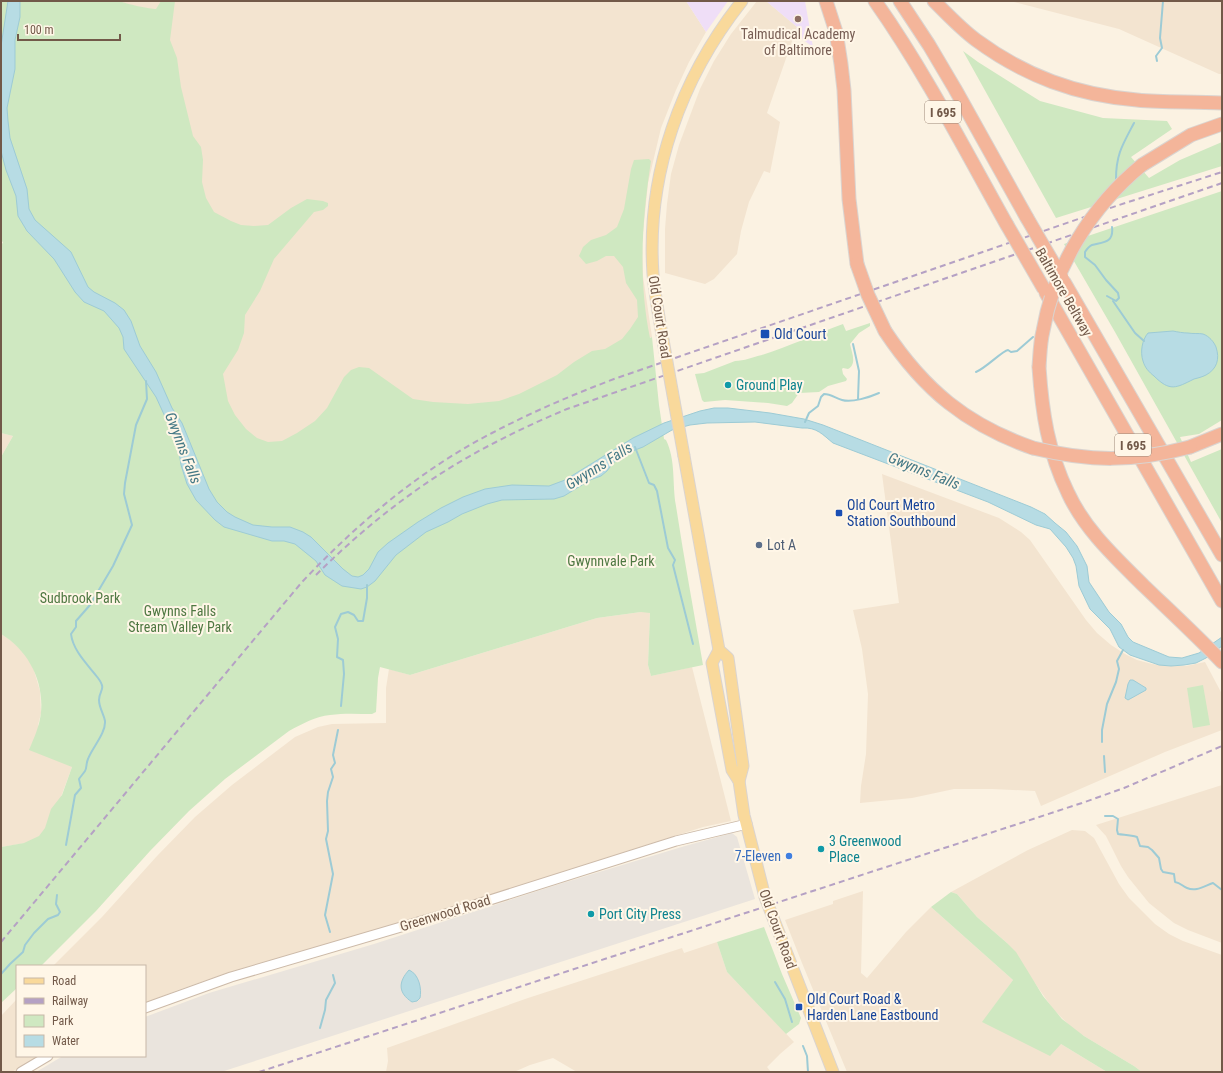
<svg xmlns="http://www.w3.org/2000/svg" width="1223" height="1073" font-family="'Roboto Condensed',sans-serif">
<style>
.residential{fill:#f3e4d0}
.industrial{fill:#eae4dd}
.education{fill:#efdef7}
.green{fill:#cfe8c1}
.water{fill:#b7dce4;stroke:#9dcbd5}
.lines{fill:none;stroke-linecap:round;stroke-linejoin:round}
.stream{stroke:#9dcbd5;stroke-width:2}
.minor-casing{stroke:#ccbaa9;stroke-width:11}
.major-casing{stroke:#dad4d0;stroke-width:13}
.highway-casing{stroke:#dad4d0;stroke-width:15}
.minor{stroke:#fff;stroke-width:9}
.major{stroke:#f9d99b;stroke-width:11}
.highway{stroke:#f4b59a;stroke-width:13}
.rail{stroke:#b5a1c4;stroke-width:2;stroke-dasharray:6 4;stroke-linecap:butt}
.major-bridge-casing{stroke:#dad4d0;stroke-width:13;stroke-linecap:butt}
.highway-bridge-casing{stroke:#dad4d0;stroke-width:15;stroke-linecap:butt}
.major-bridge{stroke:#f9d99b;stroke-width:11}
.highway-bridge{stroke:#f4b59a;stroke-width:13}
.education-dot{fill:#8d6e63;stroke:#fff6e7;stroke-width:1.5}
.transit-dot{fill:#1a4fb4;stroke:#fff6e7;stroke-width:1.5}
.culture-dot{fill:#0f9aa8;stroke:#fff6e7;stroke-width:1.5}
.service-dot{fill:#5c6f8a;stroke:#fff6e7;stroke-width:1.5}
.shop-dot{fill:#3f7fe0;stroke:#fff6e7;stroke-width:1.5}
.labels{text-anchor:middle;stroke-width:4;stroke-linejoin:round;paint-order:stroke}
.shield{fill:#fff6e7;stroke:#9c8878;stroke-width:1}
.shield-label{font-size:13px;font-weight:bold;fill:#725949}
.education-label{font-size:14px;fill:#785e54;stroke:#fff6e7}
.street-label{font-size:14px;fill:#725949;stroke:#fff6e7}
.transit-label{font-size:14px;fill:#164399;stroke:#fff6e7;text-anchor:start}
.culture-label{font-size:14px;fill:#0d838f;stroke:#fff6e7;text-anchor:start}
.service-label{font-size:14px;fill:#4e5e75;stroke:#fff6e7;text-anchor:start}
.park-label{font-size:14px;fill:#4f7842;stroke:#fff6e7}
.shop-label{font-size:14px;fill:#366cbe;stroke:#fff6e7;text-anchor:end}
.water-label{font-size:15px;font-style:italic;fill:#447885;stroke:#fff6e7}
</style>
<rect width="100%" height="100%" fill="#fbf2e2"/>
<!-- residential -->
<g class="residential">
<path d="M86 1H686L706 32 689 62 676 90 661 128 648 183 642 243 643 276 652 337 612 353 511 401 260 485 228 459Z"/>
<path d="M757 1H766L797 27 767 113 780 122 770 173 764 171 749 202 741 231 737 254 714 279 705 284 665 273V229L667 204 671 174 679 145 700 89 714 61 731 34Z"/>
<path d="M1010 1H1222V74H1219L1119 29Z"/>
<path d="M1 433 13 436 1 457Z"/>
<path d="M882 474 999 518 1021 532 1030 540 1086 620 1097 633 1111 645 1125 654 1137 660 1152 664 1169 666H1186L1205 662 1222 694V730L1165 752 1041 806 1035 791 992 789H954L912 798 860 803 861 786 866 754 868 694 862 649 853 610 899 603Z"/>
<path d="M641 612H650L648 665 651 676 692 667 731 821 703 827 434 913 230 972 178 990 145 1003V966H53L102 917 157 856 195 817 232 785 295 737 318 727 332 724 386 723V688L389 669 410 675 597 618Z"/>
<path d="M1 634 12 641 20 649 27 657 33 667 40 691 41 713 38 725 72 767 45 840 1 847Z"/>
<path d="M1222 785V943L1188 930 1174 923 1149 903 1128 877 1121 866 1106 836 1096 825Z"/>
<path d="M1072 830 1085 831 1094 838 1119 884 1129 898 1155 924 1169 934 1183 941 1222 955V1072H1142L1134 1066 1084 1036 1072 1028 1053 1009 1007 943 977 917 957 894 951 892 1028 850Z"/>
<path d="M863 891 861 973 867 978 906 932 931 907 1013 980 983 1022 1061 1044 1107 1072H847L802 963 785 920 833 904V901Z"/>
<path d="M717 942 727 972 794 1042 780 1054 767 1067 771 1072H577L553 1058 530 1065 514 1072H386L388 1061 387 1048 528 998 682 948 684 953Z"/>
<path d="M17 999V1056H39L12 1072H1V1016Z"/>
</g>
<!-- industrial -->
<path class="industrial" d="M732 833 737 837 755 899 221 1072H36L63 1056H145V1017L209 993 374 944 553 886 685 846Z"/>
<!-- education -->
<g class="education">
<path d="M686 1H728L706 32Z"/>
<path d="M766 1H805L813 47 795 34 797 27Z"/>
</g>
<!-- green -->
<g class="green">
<path d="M1 1H120C125 4 151 9 156 9L161 1H175L170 40 177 58 181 87 193 136 201 147 203 160 202 182 206 198 214 212 231 221 241 225 254 226 268 225 291 208 307 199 323 201 328 203V206L323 210 314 212 274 259 260 291 245 315 244 333 238 350 223 374 228 401 235 415 246 429 257 438 268 442 282 441 297 433 315 421 327 408 344 377 351 370 359 367 369 368 413 399 433 402 468 404 499 401 519 394 557 375 574 362 592 351 605 349 622 339 630 329 638 317 637 300 626 283 623 267 614 256H606L597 261 586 264 579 256 583 247 591 240 606 235 617 227 624 209 631 169 634 160 649 159 651 161C642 220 638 279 650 338L652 337 659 405 664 439 666 440C676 460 672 484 676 506 684 559 694 612 703 665L651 676 648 665 650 613 641 612 597 618 410 675 380 667 378 678 376 712 372 714C358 714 344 713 330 715 316 716 302 724 289 731L225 779 189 811 150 851 96 911 41 966H17V988L1 1003V847L24 843 39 836 45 828 51 809 62 795 72 767 29 750C34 738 40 725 41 712 44 681 28 650 1 634V457L13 436 1 433V244L3 243 1 239Z"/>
<path d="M963 51 978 62 1040 101 1103 118 1167 121 1172 129 1131 157 1149 178 1180 160 1222 142V166L1056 218Z"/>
<path d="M1222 191V420L1199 434 1180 437 1191 462 1222 449V523L1115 332 1064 244Z"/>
<path d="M870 323V326L859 333 850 344C852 353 857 364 848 369L843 368 842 369 843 374 847 379 846 381 828 386 819 392 799 393 792 403 787 406 768 403 725 400 704 402 702 400 695 374 704 373 735 361C744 361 753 357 762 355 790 346 816 334 843 324L846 331Z"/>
<path d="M1203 685 1210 725 1193 728 1187 688Z"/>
<path d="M951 892 957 894 977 917 1007 943 1016 952 1043 996 1062 1019 1084 1036 1134 1066 1142 1072H1107L1061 1044 1050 1056 982 1022 1013 980 931 907Z"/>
<path d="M764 927 782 974 801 1018 799 1024 786 1034 727 972 717 942Z"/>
</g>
<!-- water -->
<g class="water">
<path d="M8 1H20V17L15 40V69L7 108 8 121 10 138 27 189 29 209 35 220 71 252 88 287 94 292 115 303 124 310 131 321 140 346 156 372 172 408 182 423 209 489 217 502 227 512 235 517 253 525 272 527H290L303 532 311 537 343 569 352 576 358 577 363 575 369 569 378 552 388 543 418 522 441 508 463 497 485 489 512 485 549 486 565 480 633 438 664 423 700 411 714 408H728L770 413 804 419 823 425 1031 507 1045 514 1055 523 1066 532 1077 546 1087 566 1089 582 1109 612 1121 624 1128 637 1133 642 1169 657 1182 658 1199 653 1222 637V646L1206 658 1196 663 1184 665 1171 666 1159 665 1130 655 1119 647 1110 629 1090 609 1079 586 1076 566 1073 558 1066 547 1050 529 1036 525 988 502 833 443C823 435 817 427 802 428L755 422 707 423 690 425 672 430 643 447 627 453 613 463 607 471 601 476 590 480 564 496 554 499 502 500 487 504 462 514 448 522 426 532 396 555 375 581 367 587 361 589 342 586 325 575 316 561 295 544 284 541H272L224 527 215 520 196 500 187 484 181 465 178 445 156 397 124 349 123 337 119 328 104 311 84 302 75 292 54 259 27 231 18 216 16 196 6 170 1 151V46Z"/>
<path d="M1173 331C1178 332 1183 333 1188 333 1193 334 1199 333 1203 334 1209 336 1214 342 1216 347 1220 359 1217 369 1206 375 1202 377 1198 378 1194 379 1176 388 1170 392 1154 376 1149 372 1145 368 1143 361 1140 352 1142 340 1148 333Z"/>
<path d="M1130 680H1133L1146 688V690L1128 700 1125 698 1128 684Z"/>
<path d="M409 970C419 974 422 989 420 998L417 1001 412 1002C398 993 398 982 409 970Z"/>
</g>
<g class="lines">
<!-- stream -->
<g class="stream">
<path d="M1157 61 1156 56 1162 48 1160 38 1163 1"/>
<path d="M1116 179C1116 154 1123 144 1134 123"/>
<path d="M1107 296 1116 301 1119 298 1118 293 1106 280 1095 265 1085 257V252C1087 249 1089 246 1092 245 1103 242 1114 243 1112 227"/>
<path d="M1113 301 1135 333 1144 341"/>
<path d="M853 344 859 371 858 399"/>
<path d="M976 372C986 368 1002 351 1008 350L1011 352 1017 351 1033 337"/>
<path d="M805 422 809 413 818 406 821 397 824 394C831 394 835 398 842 400 852 403 870 397 879 393"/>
<path d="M635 447 649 483 654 485 657 491 668 548 675 560 673 565 693 644"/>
<path d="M341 706 344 674 343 660 337 657 338 639 335 627 341 614 348 612 354 615 358 621H363L367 598V585"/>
<path d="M1102 742V730L1107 704 1116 682 1119 669 1117 661 1123 650"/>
<path d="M1104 756 1105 772"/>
<path d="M1105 816H1113L1118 819 1117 830 1118 834C1124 835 1130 835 1137 837L1140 846 1148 847 1152 850 1159 858 1161 869 1163 872 1174 874 1175 882C1181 883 1182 886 1187 888 1196 892 1204 886 1213 883L1222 890"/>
<path d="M66 845 75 795 81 788 79 779C81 776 83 774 85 771 87 768 86 763 88 759 92 748 106 733 105 721 104 714 99 708 99 700 99 690 107 690 98 678 88 665 73 651 71 634L76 627V621L90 605 113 566 132 525 124 494 125 483 136 425 147 399 146 381"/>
<path d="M330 932 325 915 333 874 326 839 328 831 327 801 328 792 333 777 331 769 335 763 333 755 338 730"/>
<path d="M1 974 10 964 23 952 25 945 34 933 48 919 58 915 60 912 56 904 57 895"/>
<path d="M775 982 785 999 792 1022"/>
<path d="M320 1028 325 1010 326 1000 335 983 333 975"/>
<path d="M803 1046 807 1056 808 1072"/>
</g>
<defs>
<g id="minor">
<path d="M145 1008 231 977 452 912 676 841 747 824"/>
<path d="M21 1072 48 1056"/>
</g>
<g id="major">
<path d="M663 340C659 318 655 296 653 274 646 174 681 78 742 1"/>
<path d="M684 456 719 650 728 658 743 766 739 781"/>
<path d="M719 650 712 663 732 770 739 781 744 815 765 897 833 1072"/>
</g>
<g id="highway">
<path d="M826 1 836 32 841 64 844 90 849 199 857 264"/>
<path d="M875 1C925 72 965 150 1007 225"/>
<path d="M900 1 929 45 955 89 1027 218"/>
<path d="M934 1C947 14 961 29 976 40 1025 76 1076 95 1137 100 1165 103 1194 101 1222 103"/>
<path d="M1142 165 1191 135 1222 124"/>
<path d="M1064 282 1222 555"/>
<path d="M1046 293 1222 601"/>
<path d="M885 331C924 390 967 425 1033 448"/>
<path d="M1039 367C1042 412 1048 452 1068 493 1085 530 1116 558 1144 586 1170 611 1197 636 1222 662"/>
<path d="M1190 447 1222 434"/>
</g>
</defs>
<!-- minor casing -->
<use href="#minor" class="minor-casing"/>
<!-- major casing -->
<use href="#major" class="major-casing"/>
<!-- highway casing -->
<use href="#highway" class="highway-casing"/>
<!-- minor -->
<use href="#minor" class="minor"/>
<!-- major -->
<use href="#major" class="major"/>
<!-- highway -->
<use href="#highway" class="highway"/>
<!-- rail -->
<g class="rail">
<path d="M316 575C369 522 429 476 496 442 519 430 543 419 567 409L1222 183"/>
<path d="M1 942 302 582C358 523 420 470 492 433 532 412 572 395 614 379L1119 205 1222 172"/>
<path d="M259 1072 1082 803 1124 788 1222 746"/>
</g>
<defs>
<path id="major-bridge" d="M663 340 684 456"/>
<g id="highway-bridge">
<path d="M1027 218 1062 278"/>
<path d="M1007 225 1044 289"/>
<path d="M857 264 868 295 885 331"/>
<path d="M1039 367C1040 355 1040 343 1043 331 1054 266 1092 206 1142 165"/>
<path d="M1033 448C1091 462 1133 462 1190 447"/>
</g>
</defs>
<!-- major-bridge casing -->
<use href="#major-bridge" class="major-bridge-casing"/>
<!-- highway-bridge casing -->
<use href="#highway-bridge" class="highway-bridge-casing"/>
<!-- major-bridge -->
<use href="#major-bridge" class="major-bridge"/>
<!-- highway-bridge -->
<use href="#highway-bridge" class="highway-bridge"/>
</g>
<!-- markers -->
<circle class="education-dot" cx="798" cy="19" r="4"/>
<g class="transit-dot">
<rect x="760" y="329" width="10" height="10" rx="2"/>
<rect x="835" y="509" width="8" height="8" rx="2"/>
<rect x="795" y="1003" width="8" height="8" rx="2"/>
</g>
<g class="culture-dot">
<circle cx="728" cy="385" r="4"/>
<circle cx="821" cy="849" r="4"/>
<circle cx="591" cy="914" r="4"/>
</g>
<circle class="service-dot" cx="759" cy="545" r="4"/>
<circle class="shop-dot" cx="789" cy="856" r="4"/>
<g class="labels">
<!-- shield labels -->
<g class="shield">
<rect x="925" y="101" width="36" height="22" rx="3"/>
<rect x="1115" y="434" width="36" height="22" rx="3"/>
</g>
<g class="shield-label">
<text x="943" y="117">I 695</text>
<text x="1133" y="450">I 695</text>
</g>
<!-- education labels -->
<g class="education-label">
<text x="798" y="39">Talmudical Academy<tspan x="798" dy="16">of Baltimore</tspan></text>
</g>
<!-- street labels -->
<g class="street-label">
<text transform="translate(1064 292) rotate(60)" y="5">Baltimore Beltway</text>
<text transform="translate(660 317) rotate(81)" y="5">Old Court Road</text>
<text transform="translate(445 913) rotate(-17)" y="5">Greenwood Road</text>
<text transform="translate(778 929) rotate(70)" y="5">Old Court Road</text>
</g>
<!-- transit labels -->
<g class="transit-label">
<text x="774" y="339">Old Court</text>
<text x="847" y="510">Old Court Metro<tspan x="847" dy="16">Station Southbound</tspan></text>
<text x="807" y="1004">Old Court Road &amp;<tspan x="807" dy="16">Harden Lane Eastbound</tspan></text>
</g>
<!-- culture labels -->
<g class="culture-label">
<text x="736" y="390">Ground Play</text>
<text x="829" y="846">3 Greenwood<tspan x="829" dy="16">Place</tspan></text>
<text x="599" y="919">Port City Press</text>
</g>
<!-- service labels -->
<g class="service-label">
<text x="767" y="550">Lot A</text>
</g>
<!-- park labels -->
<g class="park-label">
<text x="611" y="566">Gwynnvale Park</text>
<text x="80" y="603">Sudbrook Park</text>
<text x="180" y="616">Gwynns Falls<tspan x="180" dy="16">Stream Valley Park</tspan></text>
</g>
<!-- shop labels -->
<g class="shop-label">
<text x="781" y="861">7-Eleven</text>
</g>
<!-- water labels -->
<g class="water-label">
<text transform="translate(183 448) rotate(69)" y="5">Gwynns Falls</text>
<text transform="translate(599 466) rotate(-32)" y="5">Gwynns Falls</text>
<text transform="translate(924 471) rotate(22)" y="5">Gwynns Falls</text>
</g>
</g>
<!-- border -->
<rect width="1223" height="1073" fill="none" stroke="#725949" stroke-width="4"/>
<!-- legend -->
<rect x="16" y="965" width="130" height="92" fill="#fff6e7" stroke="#c7b7a8"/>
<rect x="24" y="978" width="20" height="6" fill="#f9d99b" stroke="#c7b7a8"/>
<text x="52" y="985" font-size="12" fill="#725949">Road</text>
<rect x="24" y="998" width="20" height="6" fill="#b5a1c4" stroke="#c7b7a8"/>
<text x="52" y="1005" font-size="12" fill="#725949">Railway</text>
<rect x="24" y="1015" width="20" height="12" fill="#cfe8c1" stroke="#c7b7a8"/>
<text x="52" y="1025" font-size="12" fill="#725949">Park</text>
<rect x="24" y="1035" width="20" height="12" fill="#b7dce4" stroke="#c7b7a8"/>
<text x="52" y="1045" font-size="12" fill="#725949">Water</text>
<!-- scale -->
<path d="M18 34v6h102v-6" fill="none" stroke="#725949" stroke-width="2"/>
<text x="24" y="34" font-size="12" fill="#725949" stroke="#fff6e7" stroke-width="3" paint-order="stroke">100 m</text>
</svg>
